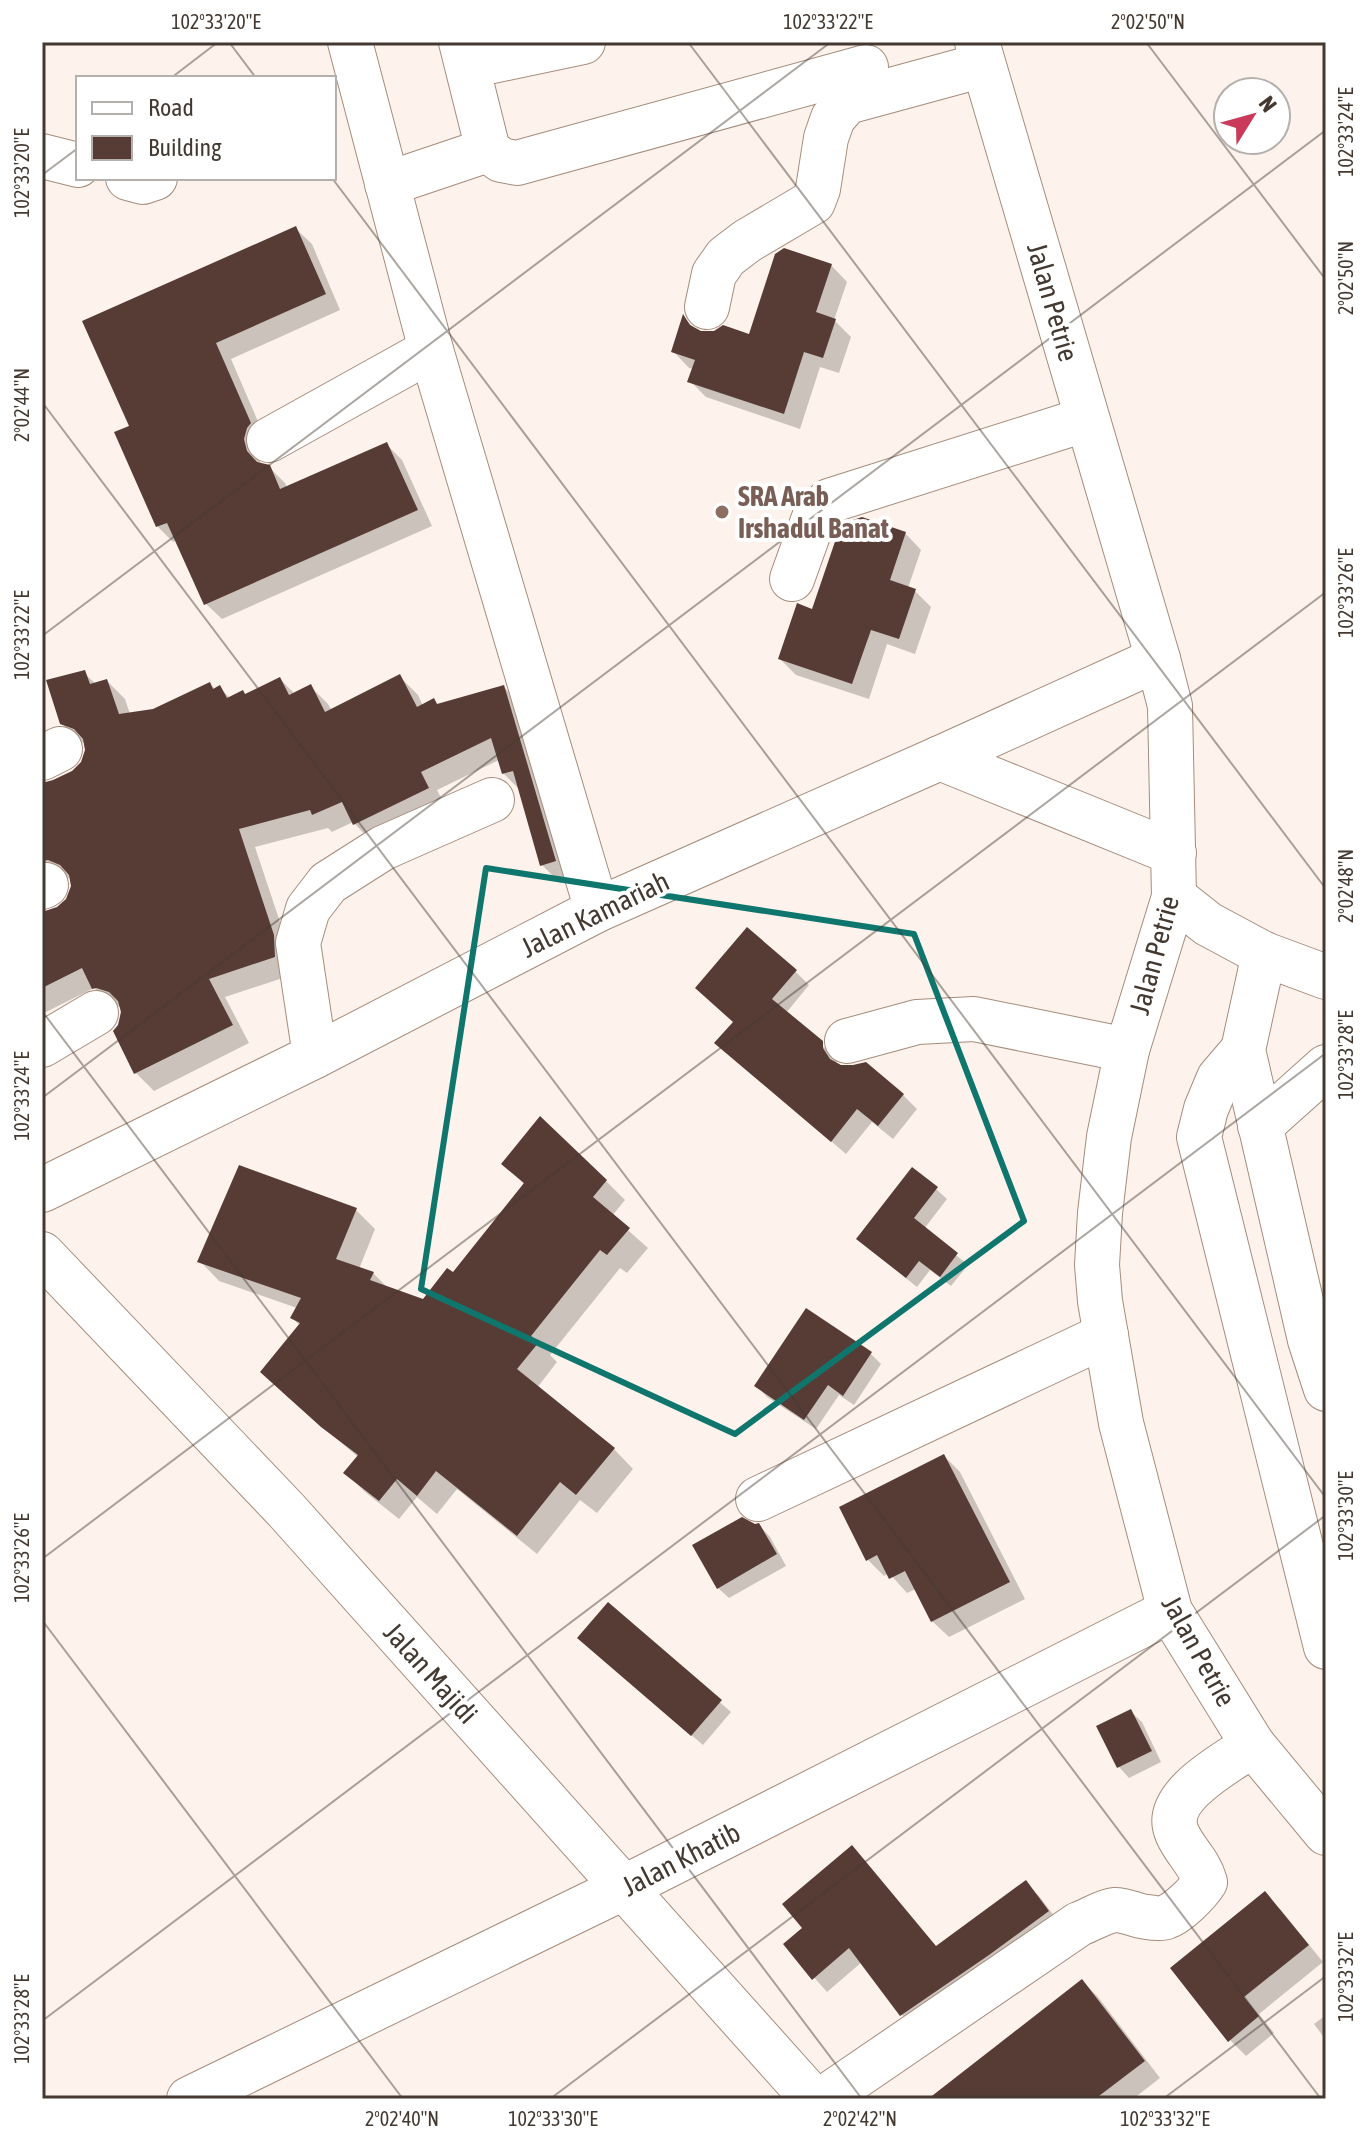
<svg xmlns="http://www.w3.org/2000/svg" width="1368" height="2141" font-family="'Asap Condensed',sans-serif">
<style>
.shadow{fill:#0003}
.building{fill:#573c36}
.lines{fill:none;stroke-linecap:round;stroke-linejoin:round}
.minor-casing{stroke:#a68c7c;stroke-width:46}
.minor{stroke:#fff;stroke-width:44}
.marked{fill:none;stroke:#0f766e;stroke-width:6;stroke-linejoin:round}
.ticks{fill:none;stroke:#443931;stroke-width:2;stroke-opacity:0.45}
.education-dot{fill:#8d6e63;stroke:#fff;stroke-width:3}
.labels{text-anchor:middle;stroke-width:8;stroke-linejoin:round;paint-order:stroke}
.street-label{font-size:28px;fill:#443931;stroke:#fff}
.education-label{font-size:28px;font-weight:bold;fill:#785e54;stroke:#fff;text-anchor:start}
.neatline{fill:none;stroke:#443931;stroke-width:3}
.ticks-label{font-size:20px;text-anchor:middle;fill:#443931}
</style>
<rect width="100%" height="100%" fill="#fef3ec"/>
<!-- shadow -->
<g class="shadow">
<path d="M296 229 312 244 340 310 231 359 266 440 259 456 261 465 269 467 285 483 287 488 386 444 402 460 432 526 222 619 206 604 177 540 173 542 157 526 132 427Z"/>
<path d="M831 265 847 282 834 320 851 337 839 373 820 367 800 429 706 397 690 381 694 369 689 368 673 351 684 318 698 332 750 336Z"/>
<path d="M905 533 921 550 908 588 915 591 931 607 915 654 887 644 869 699 796 675 780 659 814 612Z"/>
<path d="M84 673 96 684 107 681 125 699 130 714 153 711 210 684 216 690 220 688 230 698 246 696 280 679 295 694 310 686 328 704 332 711 400 677 418 695 423 706 434 700 439 706 504 687 521 705 573 879 560 883 542 865 520 790 503 773 499 760 437 790 445 806 372 842 353 822 332 832 328 828 255 847 291 955 292 975 225 997 249 1043 154 1091 136 1073 115 1031 120 1025 121 1007 112 1006 94 988 42 1014V914L54 911 69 899 73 886 72 879 66 877 42 889V785L72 773 82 765 87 751 85 743 80 742 61 723Z"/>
<path d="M795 971 809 985 786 1013 836 1058 837 1064 903 1095 917 1109 893 1139 872 1122 846 1154 717 1043Z"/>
<path d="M503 1164 606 1181 625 1200 612 1216 648 1248 627 1273 620 1268 550 1355 557 1362 537 1388 614 1449 633 1469 597 1513 580 1500 537 1554 457 1489 437 1514 417 1497 399 1519 365 1492 346 1473 358 1457 282 1392 300 1326 292 1317 297 1308 219 1281 200 1261 356 1210 375 1229 359 1269 373 1273 388 1288 423 1301 453 1275 525 1185Z"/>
<path d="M936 1189 947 1199 924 1229 968 1265 951 1286 930 1270 917 1287 869 1249Z"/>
<path d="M871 1354 881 1364 854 1405 839 1395 816 1429 767 1397 757 1386Z"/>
<path d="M944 1456 960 1472 1025 1599 949 1637 932 1621 916 1589 907 1593 889 1573 884 1576 868 1560Z"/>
<path d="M759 1525 770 1537 786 1566 729 1598 718 1588Z"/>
<path d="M608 1605 731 1712 703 1745 591 1649Z"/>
<path d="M1131 1712 1142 1722 1161 1762 1129 1778 1119 1767Z"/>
<path d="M1025 1883 1039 1896 1061 1925 915 2028 902 2015 862 1962 827 1992 785 1945 938 1948Z"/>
<path d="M1265 1894 1281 1910 1323 1962 1259 2014 1274 2033 1246 2056 1230 2040Z"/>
<path d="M1082 1981 1098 1997 1160 2078 1133 2099H937Z"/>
<path d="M1326 2015V2040L1314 2024Z"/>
</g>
<!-- building -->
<g class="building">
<path d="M296 226 326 294 216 343 251 423 247 428 244 439 247 451 257 462 270 465 280 489 387 442 418 510 204 605 167 523 156 527 114 432 129 426 82 321Z"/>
<path d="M784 248 832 264 816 312 836 319 823 358 804 352 784 414 687 382 695 360 671 352 683 314 690 325 701 331H714L723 325 749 334 775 254Z"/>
<path d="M862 517 906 532 890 580 916 589 899 639 871 630 852 684 778 659 797 603 812 609 841 524Z"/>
<path d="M85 670 90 684 107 679 119 714 153 709 210 682 213 689 220 685 227 698 243 690 245 694 280 677 289 695 311 684 325 712 400 674 417 707 434 698 437 704 504 685 556 861 540 866 513 771 502 774 491 738 421 772 429 788 353 825 342 802 312 815 310 810 239 829 274 935 275 957 209 979 233 1025 134 1074 113 1031 118 1025 121 1012 118 1001 109 992 96 988 92 989 82 968 42 988V912L57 907 66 899 71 886 69 875 60 865 48 860 42 861V783L53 780 72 771 81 762 85 750 83 739 74 729 60 724 46 680Z"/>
<path d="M747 927 797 970 772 999 823 1041V1048L830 1059 841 1065H853L866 1062 904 1094 878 1126 857 1109 831 1142 714 1043 733 1022 695 988Z"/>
<path d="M540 1116 607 1180 593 1197 630 1228 607 1255 600 1250 531 1336 539 1342 517 1369 615 1448 576 1495 560 1482 517 1536 436 1471 417 1496 397 1479 379 1501 343 1473 358 1455 321 1427 260 1372 300 1323 290 1318 301 1298 197 1262 239 1165 357 1208 336 1259 374 1272 370 1280 423 1299 447 1268 453 1272 524 1183 501 1164Z"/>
<path d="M912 1167 938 1187 914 1218 958 1253 940 1277 919 1261 906 1278 856 1239Z"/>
<path d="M806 1308 872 1352 843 1396 828 1385 804 1420 754 1386Z"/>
<path d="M944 1454 1010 1582 931 1622 905 1571 889 1579 877 1555 866 1561 839 1507Z"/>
<path d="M742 1517 755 1524 759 1523 777 1554 717 1589 692 1545Z"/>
<path d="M608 1602 722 1700 691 1736 577 1638Z"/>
<path d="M1131 1709 1152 1751 1117 1768 1096 1726Z"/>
<path d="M852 1845 936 1946 1026 1880 1049 1911 989 1955 900 2016 849 1948 812 1980 783 1944 802 1928 782 1904Z"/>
<path d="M1265 1891 1309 1945 1244 1997 1259 2016 1228 2042 1170 1968Z"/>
<path d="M1082 1979 1145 2061 1095 2099H928Z"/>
</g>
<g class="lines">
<defs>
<g id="minor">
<path d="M350 42 431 350 597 910"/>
<path d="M461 42 488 150 501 160 517 163 866 67"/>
<path d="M977 42 1158 659 1170 706 1174 897 1127 1050 1109 1137 1100 1213 1097 1265 1100 1301 1121 1423 1170 1611 1253 1745 1326 1833"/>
<path d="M469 66 583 42"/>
<path d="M42 156 78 165"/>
<path d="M128 178 143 182 155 178"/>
<path d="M387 184 488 150"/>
<path d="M707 307 714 274 726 257 747 241 813 202 818 189 826 138 833 118 847 102 983 65"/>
<path d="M269 440 431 350"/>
<path d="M792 579 815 515 829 501 1087 419"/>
<path d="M42 758 60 749"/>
<path d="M940 758 1174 853"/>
<path d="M42 887 46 885"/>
<path d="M1174 897 1208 924 1264 954 1326 977"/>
<path d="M1264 954 1243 1050 1310 1340 1326 1389"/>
<path d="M847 1041 917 1022 974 1019 1127 1050"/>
<path d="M42 1045 96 1013"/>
<path d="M1243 1050 1219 1078 1206 1109 1199 1137 1326 1647"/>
<path d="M315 1056 298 943 308 909 328 883 383 848 492 800"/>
<path d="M1260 1126 1326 1067"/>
<path d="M42 1190 315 1056 597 910 940 758 1158 659"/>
<path d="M42 1254 287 1511 813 2099"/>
<path d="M758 1499 1106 1335"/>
<path d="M189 2099 625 1887 1170 1611"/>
<path d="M823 2099 1079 1924C1090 1920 1104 1911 1115 1910 1127 1910 1136 1916 1147 1917 1153 1918 1161 1919 1166 1917 1178 1913 1198 1893 1205 1882 1199 1861 1185 1852 1177 1833 1161 1796 1228 1762 1253 1745"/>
</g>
</defs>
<!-- minor casing -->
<use href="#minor" class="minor-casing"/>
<!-- minor -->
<use href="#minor" class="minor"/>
</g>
<!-- marked area -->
<path class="marked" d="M486 868 914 934 1024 1221 735 1434 421 1289Z"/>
<!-- ticks -->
<path class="ticks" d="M229 42 256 78M688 42 1326 889M1146 42 1326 280M171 78 218 42M42 175 78 148M332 178 1326 1498M42 402 1321 2099M42 636 831 42M42 1011 862 2099M42 1098 1326 130M42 1559 1326 592M42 1620 403 2099M42 2021 1326 1053M550 2099 1326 1515M1163 2099 1326 1976"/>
<!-- markers -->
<circle class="education-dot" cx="722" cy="512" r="8"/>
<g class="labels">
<!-- street labels -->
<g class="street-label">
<text transform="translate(1053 302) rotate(74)" y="10">Jalan Petrie</text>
<text transform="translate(595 914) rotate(-26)" y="10">Jalan Kamariah</text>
<text transform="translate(1154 955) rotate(-75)" y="10">Jalan Petrie</text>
<text transform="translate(1199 1651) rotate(61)" y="10">Jalan Petrie</text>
<text transform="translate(431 1673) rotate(48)" y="10">Jalan Majidi</text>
<text transform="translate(681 1859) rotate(-27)" y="10">Jalan Khatib</text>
</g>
<!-- education labels -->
<g class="education-label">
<text x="738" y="506">SRA Arab<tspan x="738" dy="32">Irshadul Banat</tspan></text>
</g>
</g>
<!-- border -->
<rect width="1368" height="2141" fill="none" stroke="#ffffff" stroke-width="88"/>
<!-- legend -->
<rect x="76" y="76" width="260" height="104" fill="#ffffff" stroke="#b4b0ad" stroke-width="2"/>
<rect x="92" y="102" width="40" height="12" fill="#ffffff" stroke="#b4b0ad" stroke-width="2"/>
<text x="148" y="116" font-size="24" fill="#443931">Road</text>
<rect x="92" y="136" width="40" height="24" fill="#573c36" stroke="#b4b0ad" stroke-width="2"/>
<text x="148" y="156" font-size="24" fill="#443931">Building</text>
<!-- north arrow -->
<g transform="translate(1252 116) rotate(53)"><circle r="38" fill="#ffffff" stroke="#b4b0ad" stroke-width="2"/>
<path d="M0-6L14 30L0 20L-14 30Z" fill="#c93a5b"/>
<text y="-12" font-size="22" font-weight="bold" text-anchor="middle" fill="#443931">N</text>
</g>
<rect x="44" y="44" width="1280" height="2053" class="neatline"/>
<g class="ticks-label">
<text x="216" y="29">102°33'20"E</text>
<text x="828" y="29">102°33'22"E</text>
<text x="1148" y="29">2°02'50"N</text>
<text transform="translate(1346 132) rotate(-90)" y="7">102°33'24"E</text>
<text transform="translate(22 173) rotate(-90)" y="7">102°33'20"E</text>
<text transform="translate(1346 278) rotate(-90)" y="7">2°02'50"N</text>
<text transform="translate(22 405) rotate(-90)" y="7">2°02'44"N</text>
<text transform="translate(1346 593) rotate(-90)" y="7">102°33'26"E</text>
<text transform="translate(22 635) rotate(-90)" y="7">102°33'22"E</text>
<text transform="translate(1346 886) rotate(-90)" y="7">2°02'48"N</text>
<text transform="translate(1346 1055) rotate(-90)" y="7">102°33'28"E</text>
<text transform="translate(22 1096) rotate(-90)" y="7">102°33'24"E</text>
<text transform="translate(1346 1516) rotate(-90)" y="7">102°33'30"E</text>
<text transform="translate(22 1558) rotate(-90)" y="7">102°33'26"E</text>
<text transform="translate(1346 1977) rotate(-90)" y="7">102°33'32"E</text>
<text transform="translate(22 2019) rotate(-90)" y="7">102°33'28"E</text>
<text x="402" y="2126">2°02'40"N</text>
<text x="553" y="2126">102°33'30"E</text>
<text x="860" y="2126">2°02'42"N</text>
<text x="1165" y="2126">102°33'32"E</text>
</g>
</svg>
